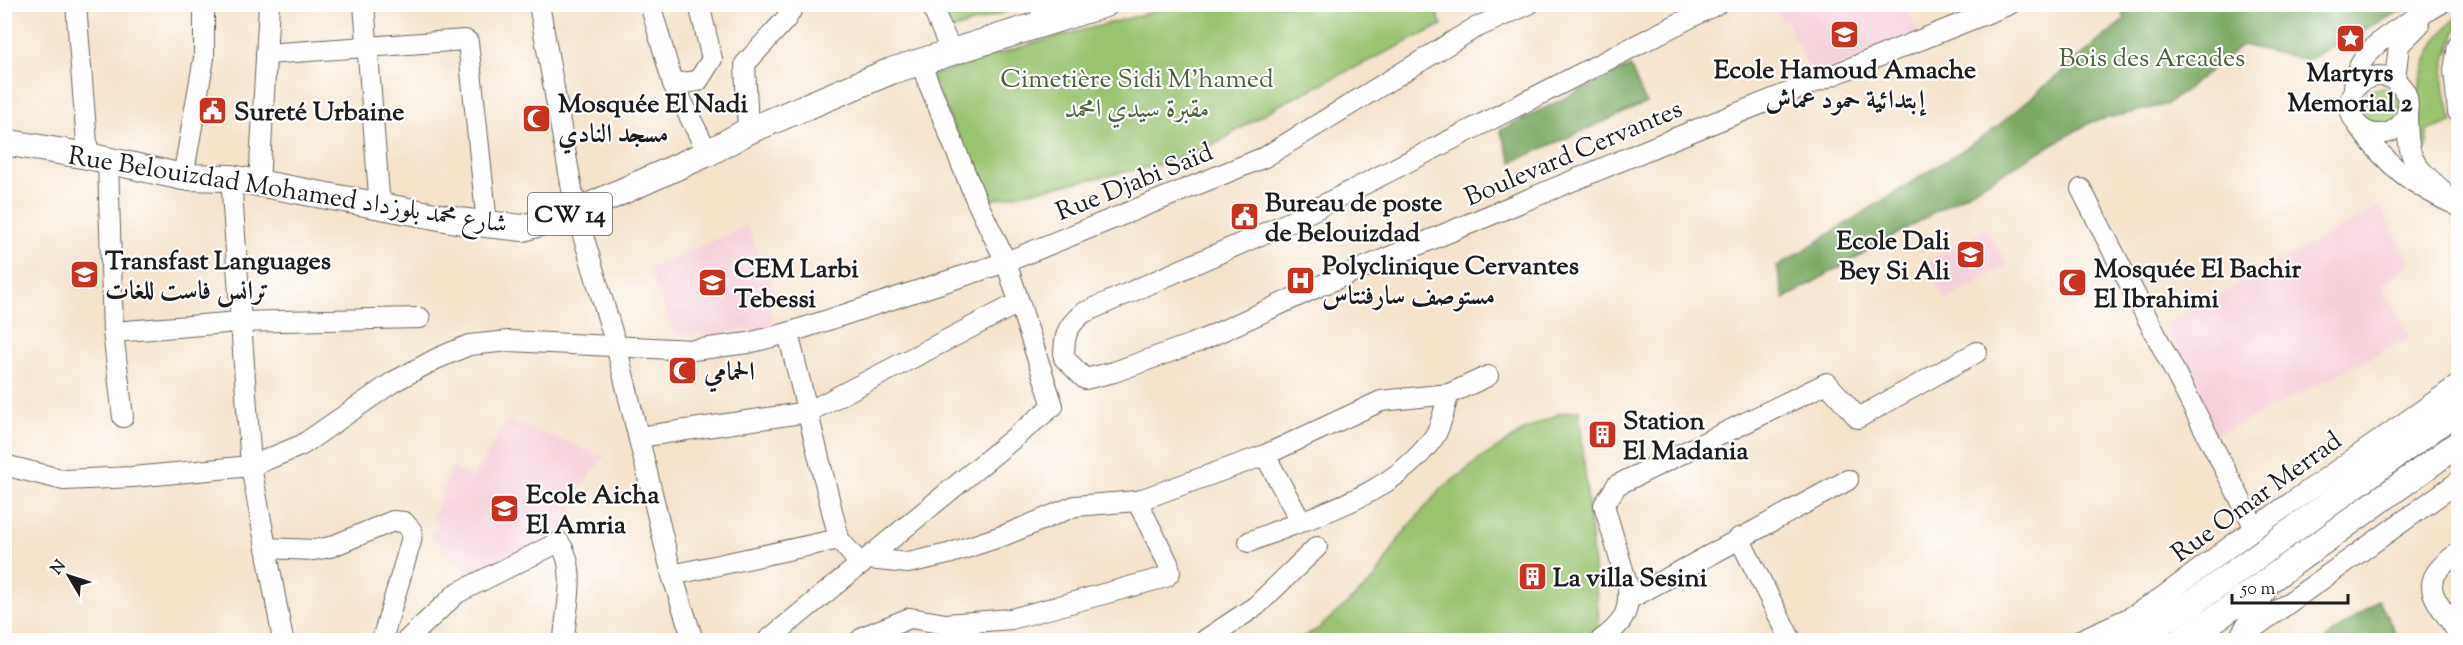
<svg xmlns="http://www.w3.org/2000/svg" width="2463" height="645" font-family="'Sorts Mill Goudy',Amiri,serif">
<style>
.built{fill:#f6cfd9}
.green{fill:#9ac36f;stroke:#5b7046;stroke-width:1.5}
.forest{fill:#7ba962;stroke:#4c623f;stroke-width:1.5}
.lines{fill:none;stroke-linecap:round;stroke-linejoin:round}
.minor-casing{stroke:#68625a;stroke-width:22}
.major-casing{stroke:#68625a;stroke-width:28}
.minor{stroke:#fff;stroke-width:20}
.major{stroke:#fff;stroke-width:26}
.labels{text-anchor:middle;stroke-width:4.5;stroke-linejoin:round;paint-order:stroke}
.shield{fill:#fff;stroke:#606060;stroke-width:1.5}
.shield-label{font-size:24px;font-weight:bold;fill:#1c1c1c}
.park-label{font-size:26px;fill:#4e5f3d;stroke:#fff}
.poi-label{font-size:26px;font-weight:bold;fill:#1c1c1c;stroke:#fff;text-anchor:start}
.street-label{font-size:26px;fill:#1c1c1c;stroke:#fff}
</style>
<rect width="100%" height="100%" fill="#fff"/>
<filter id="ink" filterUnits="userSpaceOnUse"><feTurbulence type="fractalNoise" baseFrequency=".0167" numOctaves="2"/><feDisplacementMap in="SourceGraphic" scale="12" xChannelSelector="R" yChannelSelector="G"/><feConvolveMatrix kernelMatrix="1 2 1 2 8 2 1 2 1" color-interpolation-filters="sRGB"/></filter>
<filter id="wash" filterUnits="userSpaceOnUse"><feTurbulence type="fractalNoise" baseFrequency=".008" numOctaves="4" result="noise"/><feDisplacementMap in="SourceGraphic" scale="24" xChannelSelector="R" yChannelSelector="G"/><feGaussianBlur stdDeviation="1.35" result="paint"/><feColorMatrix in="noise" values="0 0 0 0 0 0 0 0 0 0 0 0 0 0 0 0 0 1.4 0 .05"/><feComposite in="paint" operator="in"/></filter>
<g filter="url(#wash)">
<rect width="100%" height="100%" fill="#f5e3cc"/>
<!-- built -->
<g class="built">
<path d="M1774 5H1907L1918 34 1812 76 1786 20 1782 21Z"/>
<path d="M2380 206 2411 263 2383 286 2410 338 2215 436 2164 325Z"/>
<path d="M747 226 777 296 768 299 774 333 752 336V332L745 329 728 333 729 340 710 343 709 334 675 335 649 269Z"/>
<path d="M1986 228 2007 265 1946 300 1925 264Z"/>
<path d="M508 420 605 456 573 498 575 530 481 580 430 537 438 525 432 519 452 466 472 479Z"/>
</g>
<!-- green -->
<g class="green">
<path d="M940 4 1025 5 949 31Z"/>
<path d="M1179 5H1433L1442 25 1277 106 1217 143 1159 165 986 201 931 75 1034 43Z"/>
<path d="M2458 17C2458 32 2451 43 2447 57 2440 79 2446 101 2453 122L2427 131V148L2422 151 2417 148C2414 102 2419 47 2458 17Z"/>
<circle cx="2381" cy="108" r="20"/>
<path d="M1579 410 1600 630 1572 640H1297L1318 629 1374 580 1400 537 1439 491 1480 459 1525 430 1561 413Z"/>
</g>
<!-- forest -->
<g class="forest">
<path d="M2118 5H2412L2307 60 2242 45 2168 104 2091 122 1784 299 1777 267 1988 134 2125 19Z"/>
<path d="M1630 66 1646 103 1512 162 1500 130Z"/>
<path d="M2379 600 2399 640H2324Z"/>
</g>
</g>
<g filter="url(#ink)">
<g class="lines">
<defs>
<g id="minor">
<path d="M76 4 88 156"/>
<path d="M364 4 380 207"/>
<path d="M539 4 576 212 616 345 672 575 693 640"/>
<path d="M650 4 673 84 708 153"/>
<path d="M931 4 951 51"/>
<path d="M1039 4 1045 23"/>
<path d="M1717 4 1292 221 1083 313C1066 327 1064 336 1064 358L1085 379 1114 372 1200 341 1322 285 1673 139 2010 4"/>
<path d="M2458 46 2454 70 2458 112"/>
<path d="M266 54 465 40 468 42 487 224"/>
<circle cx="2379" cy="105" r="29"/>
<path d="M2395 80 2399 45 2419 25"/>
<path d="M673 84 698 81 712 59 699 4"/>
<path d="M2354 90C2353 46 2408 23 2440 4"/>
<path d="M2407 114C2408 158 2410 162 2443 191"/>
<path d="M2359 127C2388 167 2414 186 2458 206"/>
<path d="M748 131 745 64 786 19 795 4"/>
<path d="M108 161 113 332 123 417"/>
<path d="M183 177 204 58V4"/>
<path d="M231 178 251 466 283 640"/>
<path d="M259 184 269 4"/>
<path d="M2081 189 2255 528"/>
<path d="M113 332 239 322 420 318"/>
<path d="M788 333 839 539 861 565"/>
<path d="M639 437 808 412 1018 303"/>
<path d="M1265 455 1300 520"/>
<path d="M4 465 64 480 133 477 251 466 302 445 393 382 436 359 469 345 509 341 693 350 748 343 788 333 1006 262 1265 157 1473 29 1529 4"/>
<path d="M1137 501 1265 455 1381 401 1449 394 1488 376"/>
<path d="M1739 538 1791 640"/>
<path d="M1249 542C1313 515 1392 497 1434 437 1442 426 1444 407 1449 394"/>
<path d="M266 548 314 550 330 547 393 521 404 522 412 531 411 541 382 640"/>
<path d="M2458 553C2414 584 2434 595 2458 633"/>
<path d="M672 575 839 539"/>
<path d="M1629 599 1848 480"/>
<path d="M2255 627 2458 482"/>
<path d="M407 640 457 593 559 542C579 569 565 610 564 640"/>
<path d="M768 640 1053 406 1006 262 977 202 920 62"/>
<path d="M860 640 865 636 910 618 946 624 1011 619 1166 577 1170 572 1168 563 1137 501 1075 506 1005 535 948 554 908 563 868 559"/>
<path d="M1205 640 1256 606 1317 547"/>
<path d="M1601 640C1621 625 1630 615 1628 587L1604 505 1617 485 1827 383 1858 418 1977 352"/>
<path d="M2080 640 2131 617 2161 598 2255 528 2458 385"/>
<path d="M2238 640 2272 580"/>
</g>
<g id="major">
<path d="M4 142 88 156 183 177 231 178 467 222 523 228 576 212 708 153 748 131 891 71 1105 4"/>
<path d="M2123 640 2153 627 2194 602 2458 410"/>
<path d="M2181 640 2215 619 2458 444"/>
</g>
</defs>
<!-- minor casing -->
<use href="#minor" class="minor-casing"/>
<!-- major casing -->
<use href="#major" class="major-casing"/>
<!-- minor -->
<use href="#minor" class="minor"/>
<!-- major -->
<use href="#major" class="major"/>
</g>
</g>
<!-- icons -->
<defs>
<symbol id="school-square" viewBox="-11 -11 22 22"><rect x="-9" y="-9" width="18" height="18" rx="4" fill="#c8321e" stroke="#fff"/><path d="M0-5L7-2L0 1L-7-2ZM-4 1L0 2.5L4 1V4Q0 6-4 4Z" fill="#fff"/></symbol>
<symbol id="sight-square" viewBox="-11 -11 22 22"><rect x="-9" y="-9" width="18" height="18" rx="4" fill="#c8321e" stroke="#fff"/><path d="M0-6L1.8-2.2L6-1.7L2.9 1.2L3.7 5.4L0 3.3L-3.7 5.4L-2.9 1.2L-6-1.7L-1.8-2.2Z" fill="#fff"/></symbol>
<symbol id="civic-square" viewBox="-11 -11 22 22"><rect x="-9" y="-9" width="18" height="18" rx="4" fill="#c8321e" stroke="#fff"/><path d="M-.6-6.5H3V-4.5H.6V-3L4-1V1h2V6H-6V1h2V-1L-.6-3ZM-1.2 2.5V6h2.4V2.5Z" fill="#fff"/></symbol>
<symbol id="mosque-square" viewBox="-11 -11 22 22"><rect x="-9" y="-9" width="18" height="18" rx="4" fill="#c8321e" stroke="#fff"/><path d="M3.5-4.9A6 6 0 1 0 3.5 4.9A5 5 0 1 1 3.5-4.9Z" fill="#fff"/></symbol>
<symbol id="hospital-square" viewBox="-11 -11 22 22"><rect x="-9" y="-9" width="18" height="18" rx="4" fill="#c8321e" stroke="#fff"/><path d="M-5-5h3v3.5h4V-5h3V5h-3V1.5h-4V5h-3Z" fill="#fff"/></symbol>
<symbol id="building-square" viewBox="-11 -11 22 22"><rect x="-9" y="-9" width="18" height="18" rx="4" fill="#c8321e" stroke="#fff"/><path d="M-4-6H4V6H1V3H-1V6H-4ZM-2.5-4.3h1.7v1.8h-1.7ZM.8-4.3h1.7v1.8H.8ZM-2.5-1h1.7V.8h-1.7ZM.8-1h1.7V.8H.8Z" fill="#fff"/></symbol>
</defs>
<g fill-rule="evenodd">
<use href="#school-square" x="1828" y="18" width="33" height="33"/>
<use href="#sight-square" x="2334" y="22" width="33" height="33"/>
<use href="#civic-square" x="196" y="94" width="33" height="33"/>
<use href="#mosque-square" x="520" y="102" width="33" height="33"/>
<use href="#civic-square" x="1228" y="200" width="33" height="33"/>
<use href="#school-square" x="1954" y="238" width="33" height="33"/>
<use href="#school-square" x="68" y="258" width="33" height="33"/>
<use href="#hospital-square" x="1284" y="264" width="33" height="33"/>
<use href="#school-square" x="696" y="266" width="33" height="33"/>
<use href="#mosque-square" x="2056" y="266" width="33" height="33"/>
<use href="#mosque-square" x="666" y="354" width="33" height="33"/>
<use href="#building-square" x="1586" y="418" width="33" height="33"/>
<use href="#school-square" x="488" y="492" width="33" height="33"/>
<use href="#building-square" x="1516" y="560" width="33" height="33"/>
</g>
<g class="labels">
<!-- shield labels -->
<rect class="shield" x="528" y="193" width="84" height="42" rx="4.5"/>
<g class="shield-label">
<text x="570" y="222">CW 14</text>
</g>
<!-- park labels -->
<g class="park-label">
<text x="2152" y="66">Bois des Arcades</text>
<text x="1137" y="87">Cimetière Sidi M'hamed<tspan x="1137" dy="30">مقبرة سيدي امحمد</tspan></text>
</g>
<!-- poi labels -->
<g class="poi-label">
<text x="1845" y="78" text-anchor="middle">Ecole Hamoud Amache<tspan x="1845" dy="30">إبتدائية حمود عماش</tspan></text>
<text x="2350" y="81" text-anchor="middle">Martyrs<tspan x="2350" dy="30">Memorial 2</tspan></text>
<text x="558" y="112">Mosquée El Nadi<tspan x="558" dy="30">مسجد النادي</tspan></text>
<text x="234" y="120">Sureté Urbaine</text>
<text x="1265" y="211">Bureau de poste<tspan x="1265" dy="30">de Belouizdad</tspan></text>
<text x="1950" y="249" text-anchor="end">Ecole Dali<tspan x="1950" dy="30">Bey Si Ali</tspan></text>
<text x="105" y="269">Transfast Languages<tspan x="105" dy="30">ترانس فاست للغات</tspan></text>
<text x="1322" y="274">Polyclinique Cervantes<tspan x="1322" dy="30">مستوصف سارفنتاس</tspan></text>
<text x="734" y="277">CEM Larbi<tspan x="734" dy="30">Tebessi</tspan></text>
<text x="2094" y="277">Mosquée El Bachir<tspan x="2094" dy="30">El Ibrahimi</tspan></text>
<text x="704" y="380">الحمامي</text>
<text x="1623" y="429">Station<tspan x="1623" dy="30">El Madania</tspan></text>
<text x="526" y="503">Ecole Aicha<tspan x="526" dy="30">El Amria</tspan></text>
<text x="1553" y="586">La villa Sesini</text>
</g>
<!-- street labels -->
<g class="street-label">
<text transform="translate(1573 152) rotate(-23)" y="9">Boulevard Cervantes</text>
<text transform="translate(1134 181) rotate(-22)" y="9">Rue Djabi Saïd</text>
<text transform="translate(288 189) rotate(9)" y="9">Rue Belouizdad Mohamed شارع محمد بلوزداد</text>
<text transform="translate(2256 496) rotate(-36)" y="9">Rue Omar Merrad</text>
</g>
</g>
<!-- margin -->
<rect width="2463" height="645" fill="none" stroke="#fff" stroke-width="24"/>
<!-- north arrow -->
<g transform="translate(69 576) rotate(309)" stroke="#ffffff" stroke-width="4.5" paint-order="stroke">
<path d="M0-4.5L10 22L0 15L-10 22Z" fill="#1c1c1c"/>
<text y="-9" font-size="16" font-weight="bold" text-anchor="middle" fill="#1c1c1c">N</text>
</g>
<!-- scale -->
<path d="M2232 594v9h116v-9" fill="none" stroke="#1c1c1c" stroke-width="3"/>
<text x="2241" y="594" font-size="18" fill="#1c1c1c" stroke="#ffffff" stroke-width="4.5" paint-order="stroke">50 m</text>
</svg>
